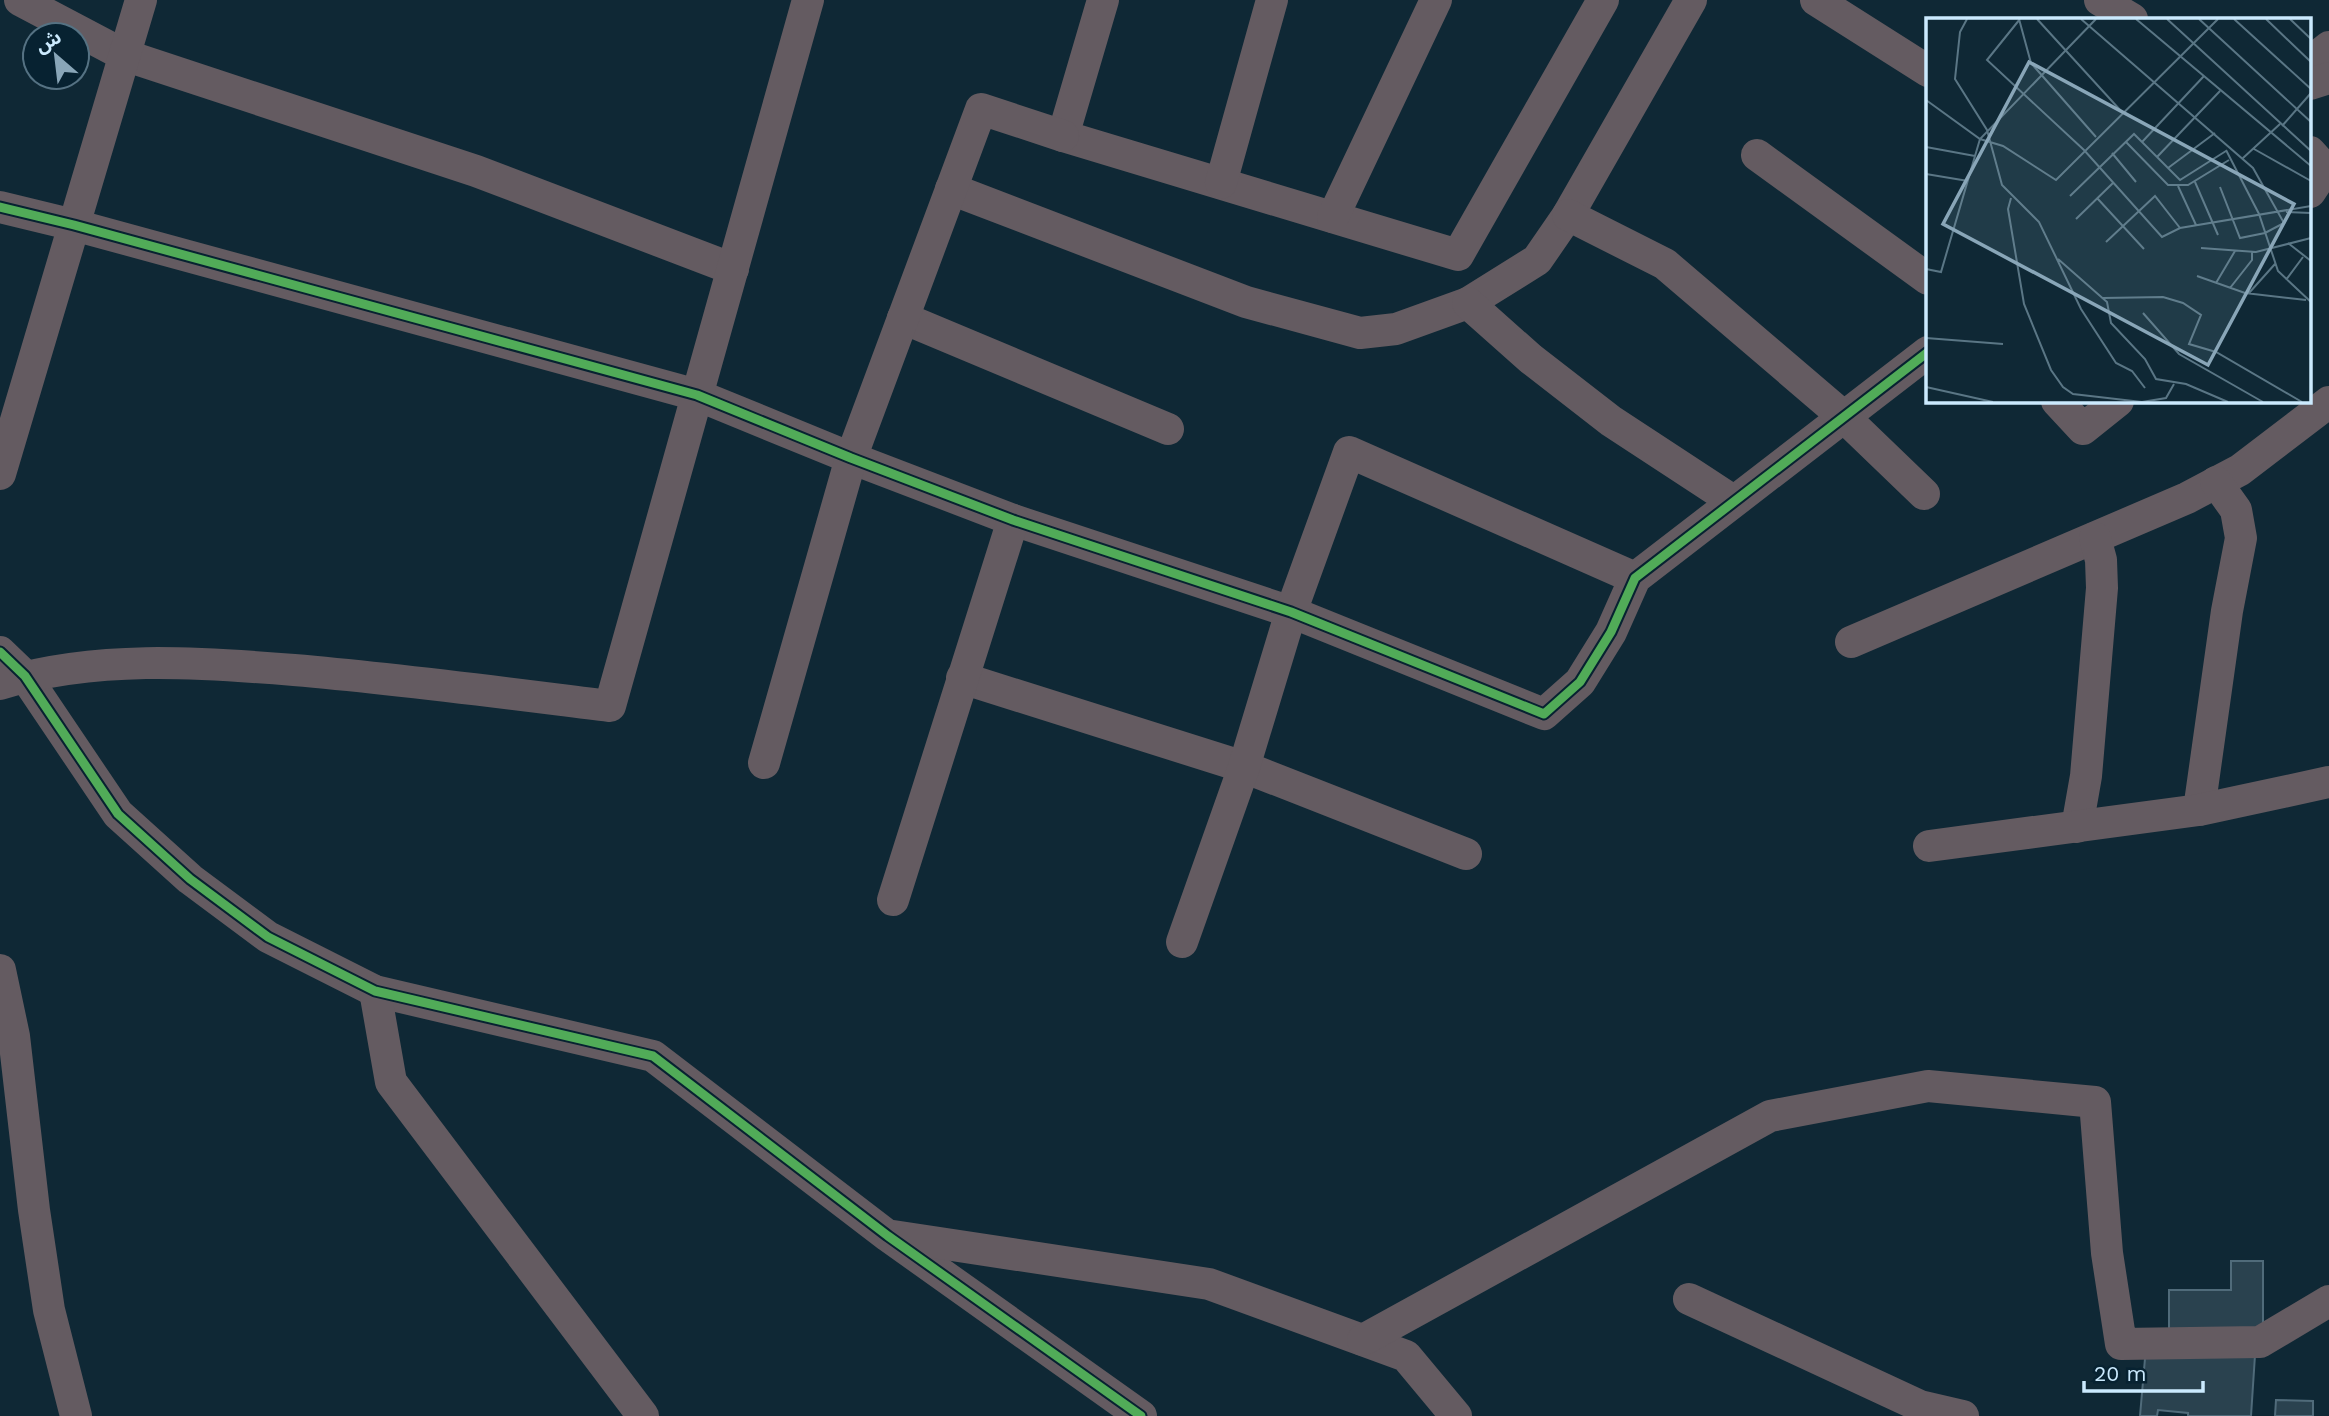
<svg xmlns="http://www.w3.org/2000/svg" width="2329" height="1416" font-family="'Work Sans','Noto Sans Arabic',sans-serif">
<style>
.building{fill:#2a424f;stroke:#506b7a;stroke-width:2}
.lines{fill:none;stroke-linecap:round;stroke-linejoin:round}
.minor{stroke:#645b61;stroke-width:32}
.cycleway-casing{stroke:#072231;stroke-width:13}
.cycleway{stroke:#51ab58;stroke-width:9}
.inset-road{fill:none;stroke:#5a7685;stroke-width:2}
.view{fill:#89a6b8;fill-opacity:0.15;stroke:#89a6b8;stroke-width:3.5}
.inset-edge{fill:none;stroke:#cbeafe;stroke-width:3.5}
</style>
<rect width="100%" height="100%" fill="#0f2835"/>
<!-- building -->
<g class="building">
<path d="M2231 1261H2263V1336L2169 1335V1290H2231Z"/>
<path d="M2146 1347 2255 1355 2251 1416H2188V1413L2158 1410 2157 1416H2140Z"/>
<path d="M2276 1400 2313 1401V1416H2275Z"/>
</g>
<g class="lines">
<!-- minor -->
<g class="minor">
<path d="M20 0 124 55 476 171 733 269"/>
<path d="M1103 0 1063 136 1458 255 1603 0"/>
<path d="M1816 0 1928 71"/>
<path d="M2100 0 2132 19"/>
<path d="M2310 62 2329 47"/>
<path d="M2310 84 2329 78"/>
<path d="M2310 152 2325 169 2310 192"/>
<path d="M1757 155 1928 279"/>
<path d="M1221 183 1272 0"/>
<path d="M951 189 1246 302 1360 333 1396 329 1468 303 1537 260 1568 215 1691 0"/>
<path d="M0 207 74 225 697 395 851 458 1013 520 1291 612 1544 714 1580 682 1611 632 1635 578 1928 352"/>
<path d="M1568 215 1665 264 1844 417 1924 494"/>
<path d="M1333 217 1436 0"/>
<path d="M1468 303 1531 359 1611 421 1733 501"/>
<path d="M903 318 1168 429"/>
<path d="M2057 401 2083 429 2118 401"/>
<path d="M0 474 141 0"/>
<path d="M1851 642 2187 498 2240 470 2329 402"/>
<path d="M0 652 25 676 118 814 190 879 268 937 375 991 653 1056 888 1236 1141 1416"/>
<path d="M962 678 1244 767 1466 854"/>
<path d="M0 684C95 655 196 662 294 670 400 679 505 693 610 706L808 0"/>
<path d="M764 763 851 458 981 109 1063 136"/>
<path d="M2199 810 2227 611 2241 538 2236 510 2216 482"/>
<path d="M2077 827 2086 776 2102 588 2101 560 2095 538"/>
<path d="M1929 846 2199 810 2329 782"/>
<path d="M893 900 1013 520"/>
<path d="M1182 942 1244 767 1291 612 1349 452 1635 578"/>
<path d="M0 970 14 1036 34 1210 49 1310 76 1416"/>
<path d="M375 991 391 1082 643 1416"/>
<path d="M893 1236 1209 1284 1406 1356 1456 1416"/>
<path d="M1689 1299 1920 1406 1963 1416"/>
<path d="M1363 1340 1770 1116 1928 1086 2095 1102 2107 1253 2121 1344 2260 1342 2329 1301"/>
</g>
<defs>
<g id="cycleway">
<path d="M0 207 74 225 697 395 851 458 1013 520 1291 612 1544 714 1580 682 1611 632 1635 578 1928 352"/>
<path d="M0 652 25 676 118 814 190 879 268 937 375 991 653 1056 888 1236 1141 1416"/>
</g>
</defs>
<!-- cycleway casing -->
<use href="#cycleway" class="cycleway-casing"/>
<!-- cycleway -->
<use href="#cycleway" class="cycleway"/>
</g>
<!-- overview -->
<g transform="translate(1926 18)">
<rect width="385" height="385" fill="#0f2835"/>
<path class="inset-road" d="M41 1 34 14 29 61 61 112 76 167 113 204 155 291 190 345 206 353 219 370M93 1 105 45 170 119M94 1 61 42 158 132 236 219 254 210 385 188M111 1 195 93M155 1 327 150 358 205 339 215 314 220 294 169M210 1 385 148M241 1 385 133M273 1 385 104M308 1 385 71M340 1 385 44M364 1 385 21M278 58 216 124 254 162 300 133M0 82 54 121 77 128 130 162 292 1M356 108 385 75M200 124 242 167H262L303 142M0 129 49 138M328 131 385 163M300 132 333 196 352 253 385 284M186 135 210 164M231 139 294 73M317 140 354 106M242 150 289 115M0 156 42 163M269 164 292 217M252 168 270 207M144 178 208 116 216 124M85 180 82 191 98 286 125 352 137 369 147 376 216 384 240 380 248 366M171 180 218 231M360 194 385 195M150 201 187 165M180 224 229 178 254 210M362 225 385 243M275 230 330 234 385 220M132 241 181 284 185 305 219 341 230 361 260 366 302 384M0 251 15 254 54 121 170 1M271 258 319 275 380 282M360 262 377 239M290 265 309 233M304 270 326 242V234M323 275 349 246M177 280 237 279 257 285 275 297 263 326 290 334 376 384M217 295 253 336 337 384M0 320 77 326M0 369 67 384"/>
<path class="view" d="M103 44 368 186 282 347 17 206Z"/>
<rect width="385" height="385" class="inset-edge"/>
</g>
<!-- north arrow -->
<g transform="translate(56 56) rotate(332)"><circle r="33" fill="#072231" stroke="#557283" stroke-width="2"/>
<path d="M0-5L12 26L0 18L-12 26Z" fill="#89a6b8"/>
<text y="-10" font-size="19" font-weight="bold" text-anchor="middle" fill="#cbeafe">ش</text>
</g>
<!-- scale -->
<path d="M2084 1381v10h119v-10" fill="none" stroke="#cbeafe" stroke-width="3.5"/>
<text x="2094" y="1381" font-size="21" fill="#cbeafe" stroke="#072231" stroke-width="5" paint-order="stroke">20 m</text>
</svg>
